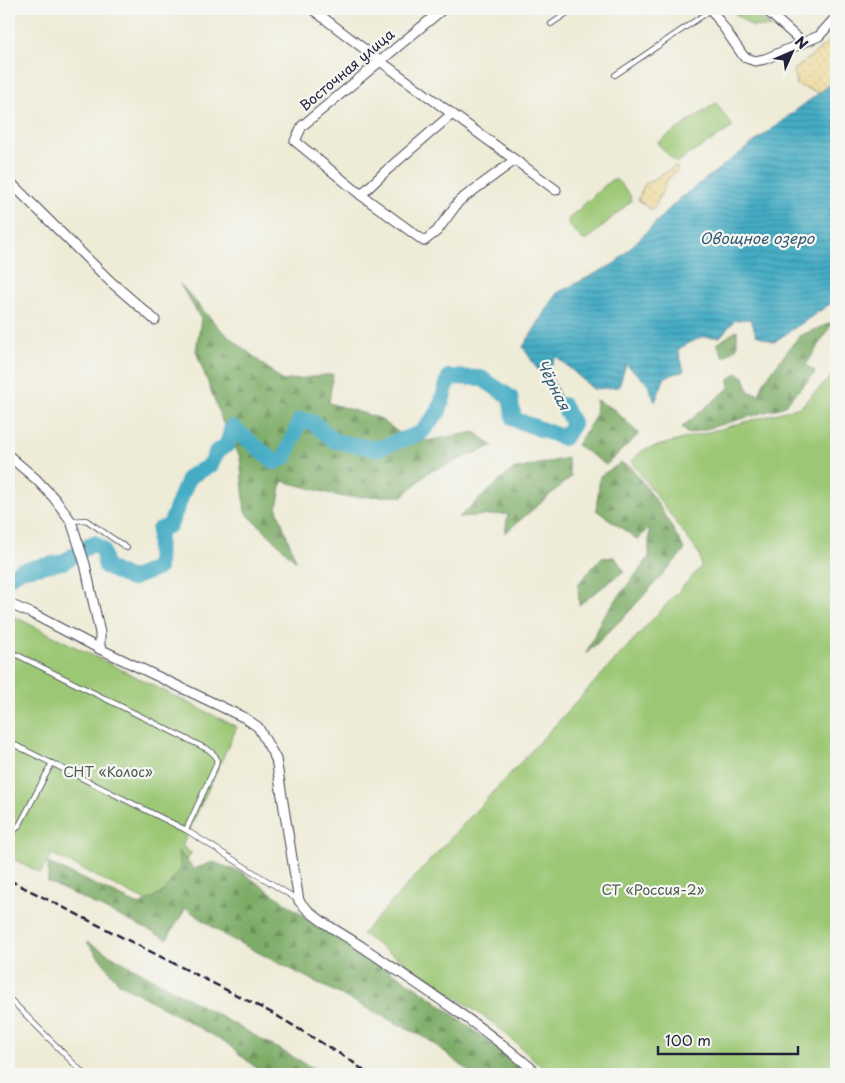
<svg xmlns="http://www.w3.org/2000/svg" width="845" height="1083" font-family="'Playpen Sans',sans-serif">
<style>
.green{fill:#9cc774;stroke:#5f7458}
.forest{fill:url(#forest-firs);stroke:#506750}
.sand{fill:url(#sand-dots);stroke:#887e6c}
.water{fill:url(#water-rules);stroke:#336780}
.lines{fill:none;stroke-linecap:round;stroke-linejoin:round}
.river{stroke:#44acc4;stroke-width:16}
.lane-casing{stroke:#414052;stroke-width:6}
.street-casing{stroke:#414052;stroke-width:11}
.lane{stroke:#fff;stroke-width:4.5}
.street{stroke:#fff;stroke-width:9}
.rail{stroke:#22223b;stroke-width:2.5;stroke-dasharray:8 4;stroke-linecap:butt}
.labels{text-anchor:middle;stroke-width:4.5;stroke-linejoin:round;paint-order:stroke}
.street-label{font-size:14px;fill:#22223b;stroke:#f6f6f2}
.park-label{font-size:14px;fill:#4d5c4f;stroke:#f6f6f2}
.water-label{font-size:15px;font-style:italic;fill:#305972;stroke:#f6f6f2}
</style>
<defs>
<pattern id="forest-firs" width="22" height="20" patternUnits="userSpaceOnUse" patternTransform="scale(1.25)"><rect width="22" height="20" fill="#7dac66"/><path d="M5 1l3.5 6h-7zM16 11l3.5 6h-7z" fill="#668c55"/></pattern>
<pattern id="sand-dots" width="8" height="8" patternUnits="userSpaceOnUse" patternTransform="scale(1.25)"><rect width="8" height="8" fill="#eeda9e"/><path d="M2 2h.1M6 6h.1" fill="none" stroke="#ccbb89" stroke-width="1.8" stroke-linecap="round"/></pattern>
<pattern id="water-rules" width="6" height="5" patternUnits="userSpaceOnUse" patternTransform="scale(1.25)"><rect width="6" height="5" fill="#44acc4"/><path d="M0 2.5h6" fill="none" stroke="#388ca0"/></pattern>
</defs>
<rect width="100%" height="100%" fill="#f6f6f2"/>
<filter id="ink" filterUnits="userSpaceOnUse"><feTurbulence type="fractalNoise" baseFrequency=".02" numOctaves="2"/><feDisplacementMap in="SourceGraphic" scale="10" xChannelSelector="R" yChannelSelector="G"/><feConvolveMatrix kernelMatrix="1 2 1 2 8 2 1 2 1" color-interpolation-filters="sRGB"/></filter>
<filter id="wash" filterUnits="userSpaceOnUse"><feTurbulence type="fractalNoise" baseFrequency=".0096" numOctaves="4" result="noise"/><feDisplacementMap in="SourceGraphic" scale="20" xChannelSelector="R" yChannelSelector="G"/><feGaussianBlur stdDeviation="1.12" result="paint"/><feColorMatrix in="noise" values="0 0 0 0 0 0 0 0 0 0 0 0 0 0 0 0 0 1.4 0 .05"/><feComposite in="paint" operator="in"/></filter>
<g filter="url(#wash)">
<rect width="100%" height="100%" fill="#eeebd6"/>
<!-- green -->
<g class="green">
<path d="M729 9H748L773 28 751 26Z"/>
<path d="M716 103 733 127 676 163 657 143Z"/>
<path d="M611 180H617L630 195 631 201 587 240 582 239 568 224 569 218Z"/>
<path d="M836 372V1074H550L496 1025 362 934 701 567 700 555 631 461 643 450 800 407Z"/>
<path d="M9 614 237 727 182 846 191 853 162 909 52 854 41 873 9 857Z"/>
</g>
<!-- forest -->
<g class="forest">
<path d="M180 284 219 328 283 381 333 374 329 403 379 418 413 443 475 432 493 446 429 472 403 496 343 497 282 481 277 509 296 561 245 512 240 457 223 423 196 351 201 319Z"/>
<path d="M833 322 806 365 816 372 783 407 688 434 682 427 729 388V379L737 373 744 377 749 392 759 394 765 380 799 336Z"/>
<path d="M737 330V347L724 358 717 344Z"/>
<path d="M596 400 615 410 639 434 606 465 577 445 595 417Z"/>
<path d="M567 458 571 477 505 533 508 514 459 517 512 470Z"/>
<path d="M621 463 631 467 655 499 685 550 626 615 586 654 602 618 649 557V527L638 540 596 510 600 476Z"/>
<path d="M615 557 624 571 579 605 578 584 601 558Z"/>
<path d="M178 851 194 869 213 862 243 873 323 929 422 991 515 1061 530 1074H472L429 1040 224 935 186 908 167 939 48 882V863L139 905 162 893 181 868Z"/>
<path d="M87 942 320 1072 323 1074H263L225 1042 119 983Z"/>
</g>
<!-- sand -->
<g class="sand">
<path d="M836 36V80L819 93 797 85 793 71Z"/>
<path d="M676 166 678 170 668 179 654 209H650L638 200 644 185Z"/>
</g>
<!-- water -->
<path class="water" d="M836 80V300L774 342 756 335 751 319 735 320 720 337H701L678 349 684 371 665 377 655 402 648 384 626 364 619 387 593 389 556 356 548 371 573 424 523 347 557 293 614 264 678 200Z"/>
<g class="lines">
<!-- river -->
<path class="river" d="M9 577 21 570 63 562 94 543 102 549 106 567 131 579 158 568 159 530 170 525 189 477 211 465 217 451 227 445 232 427 275 462 285 457 300 420 312 422 335 441 376 449 421 433 439 411 449 377 481 378 510 397 514 419 564 438 573 424 563 405"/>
</g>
</g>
<g filter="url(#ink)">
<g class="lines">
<defs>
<g id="lane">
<path d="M551 24 573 9"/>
<path d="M615 75 711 10"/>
<path d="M71 521 86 520 127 548"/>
<path d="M9 651 209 750C215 755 218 757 216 765L186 830"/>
<path d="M9 742 186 830 298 900"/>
<path d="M9 831 15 830 20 824 52 763"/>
<path d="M9 998 84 1074"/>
</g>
<g id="street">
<path d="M312 9 380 61 556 190"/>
<path d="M443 9 302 126 295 141 361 195 388 169 452 114"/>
<path d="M711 9 744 57 755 61 765 59 819 36 836 17"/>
<path d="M765 9 802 42"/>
<path d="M9 181 110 281 155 320"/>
<path d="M361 195 424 241 437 231 459 201 515 160"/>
<path d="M9 456 36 479 54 498 71 521 85 564 100 633V649L245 718 258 727 276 759 299 901C316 921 342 933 364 948 423 988 484 1027 538 1074"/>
<path d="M9 604 31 613 100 649"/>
</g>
</defs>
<!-- lane casing -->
<use href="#lane" class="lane-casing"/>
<!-- street casing -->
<use href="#street" class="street-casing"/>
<!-- lane -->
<use href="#lane" class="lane"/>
<!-- street -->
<use href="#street" class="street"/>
<!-- rail -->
<path class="rail" d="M9 880 274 1014 350 1060 368 1074"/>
</g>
</g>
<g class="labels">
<!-- street labels -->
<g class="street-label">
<text transform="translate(347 70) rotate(-40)" y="5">Восточная улица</text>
</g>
<!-- park labels -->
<g class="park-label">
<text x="108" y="777">СНТ «Колос»</text>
<text x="653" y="895">СТ «Россия-2»</text>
</g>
<!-- water labels -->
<g class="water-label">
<text x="757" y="244">Овощное озеро</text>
<text transform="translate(553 385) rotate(63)" y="5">Чёрная</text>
</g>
</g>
<!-- margin -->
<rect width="845" height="1083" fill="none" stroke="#f6f6f2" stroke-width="30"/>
<!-- north arrow -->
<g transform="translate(792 52) rotate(45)" stroke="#f6f6f2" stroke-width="4" paint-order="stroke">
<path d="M0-4L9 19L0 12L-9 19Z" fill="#22223b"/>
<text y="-8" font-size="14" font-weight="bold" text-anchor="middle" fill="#22223b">N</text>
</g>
<!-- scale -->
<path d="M658 1046v8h140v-8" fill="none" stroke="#22223b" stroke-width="2.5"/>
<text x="665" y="1046" font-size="15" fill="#22223b" stroke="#f6f6f2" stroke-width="4" paint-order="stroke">100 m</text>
</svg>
